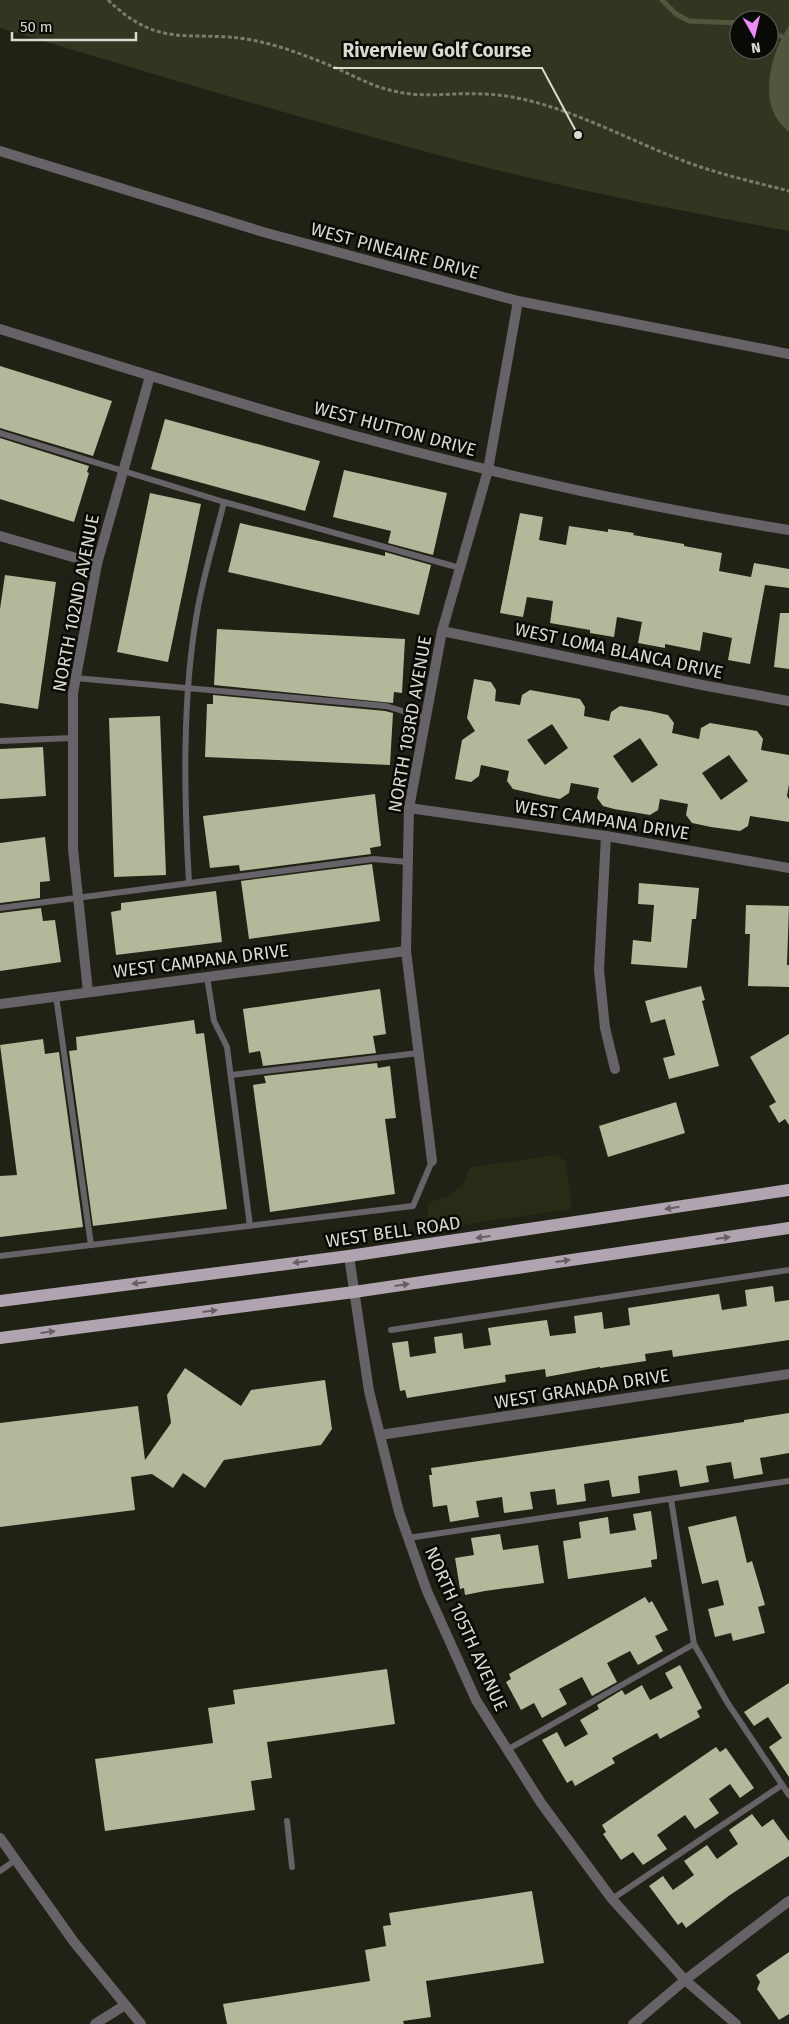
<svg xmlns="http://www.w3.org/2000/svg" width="789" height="2024" font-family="'Fira Sans',sans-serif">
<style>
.built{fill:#282b16}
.green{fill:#323620;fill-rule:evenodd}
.water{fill:#52563c}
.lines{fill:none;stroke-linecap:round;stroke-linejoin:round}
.stream{stroke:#52563c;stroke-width:5}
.building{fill:#b3b89a;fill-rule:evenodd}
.path{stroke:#7a7c70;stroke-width:3;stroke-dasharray:4 2.5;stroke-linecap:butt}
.service{stroke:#676268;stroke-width:6}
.minor{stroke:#676268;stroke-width:10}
.tertiary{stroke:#676268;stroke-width:10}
.primary{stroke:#afa4b0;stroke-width:12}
.oneway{fill:#645f63}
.labels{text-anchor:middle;stroke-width:5;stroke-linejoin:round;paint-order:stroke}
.street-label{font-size:18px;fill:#d9dbd1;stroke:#090a05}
.leader{fill:none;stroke:#d9dbd1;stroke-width:2}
.callout-dot{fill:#d9dbd1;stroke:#090a05;stroke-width:2}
.callout-label{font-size:19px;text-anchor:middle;font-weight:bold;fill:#d9dbd1;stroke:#090a05;stroke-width:5;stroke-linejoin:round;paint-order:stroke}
</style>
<rect width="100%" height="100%" fill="#1f2214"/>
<!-- built -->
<path class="built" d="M557 1155 566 1162 572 1209 427 1230 428 1202 448 1197 463 1184 470 1167Z"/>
<!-- green -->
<path class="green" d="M0 0H789V231C676 210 564 188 453 159 301 119 150 73 0 28ZM739 20H769V50H739Z"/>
<!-- water -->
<path class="water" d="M789 26V132C782 126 776 119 773 111 763 85 774 47 789 26Z"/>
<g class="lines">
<!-- stream -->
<g class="stream">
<path d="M662 0 676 14 689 21 739 23"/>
<path d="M769 32 781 36"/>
</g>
</g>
<!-- building -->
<g class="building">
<path d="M0 366 112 401 93 456 0 428Z"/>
<path d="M165 419 320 461 305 511 151 469Z"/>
<path d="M0 438 89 466 87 472 89 473 74 522 0 499Z"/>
<path d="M344 470 447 493 433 555 388 543 391 531 333 517Z"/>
<path d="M150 493 201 504 168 662 117 652Z"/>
<path d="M520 513 543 517 539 540 566 545 569 526 608 532V529L634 533 633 535 684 544V546L722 553 719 571 751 577 754 563 789 569V588L765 585 750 664 728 660 732 638 703 632 700 651 665 644V648L638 643 642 622 617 617 614 637 590 633V630L550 623 553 601 527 597 523 617 500 613Z"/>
<path d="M240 523 385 556V552L431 565 419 615 228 572Z"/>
<path d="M5 575 56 582 38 709 0 703V609Z"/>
<path d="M780 613H789V669L774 667Z"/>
<path d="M217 629 405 639 402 693 394 692 393 703 214 685Z"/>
<path d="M474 679 491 682 496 690 495 701 520 705 522 695 530 690 580 699 585 707 584 716 609 721 611 712 620 706 650 711 668 715 674 723 672 733 699 739 701 728 710 723 757 731 763 739 761 750 789 755V784L787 796 789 799V822L750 816 748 826 740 831 711 827 692 823 686 815 688 804 660 799 658 810 650 815 614 809 603 806 597 798 599 788 571 783 569 793 560 799 544 796 513 789 507 781 509 771 481 765 479 776 471 782 455 779 462 740 475 731 467 718ZM552 724 568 748 545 765 527 740ZM640 738 658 765 632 783 613 756ZM729 755 748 781 721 800 702 773Z"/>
<path d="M213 695 385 711 393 713 390 765 205 757 207 704H213Z"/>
<path d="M160 716 166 875 114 877 109 718Z"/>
<path d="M43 747 46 796 0 799V749Z"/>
<path d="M375 794 381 846 370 848 371 854 240 871 239 865 210 868 203 816Z"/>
<path d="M45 837 50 881 40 882V898L0 903V843Z"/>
<path d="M372 864 380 921 249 939 241 881Z"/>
<path d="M639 883 699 888 696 919H692L687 968 631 964 633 940 651 942 654 905 638 904Z"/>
<path d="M216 891 222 942 116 955 111 912 121 910V903Z"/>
<path d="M746 905 789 906 787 965H789V987L748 986 750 934H745Z"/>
<path d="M41 908 43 921 55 920 61 962 0 971V913Z"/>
<path d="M701 986 705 1000 702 1001 719 1066 669 1079 663 1058 675 1055 665 1019 651 1023 645 1001Z"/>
<path d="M380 989 386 1034 373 1036 376 1053 263 1066 260 1051 249 1053 243 1009Z"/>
<path d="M194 1020 196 1034 204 1033 227 1209 93 1226 69 1051 77 1050 76 1037Z"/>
<path d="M789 1034V1125L785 1119 779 1123 769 1106 776 1102 750 1057Z"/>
<path d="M43 1039 45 1054 59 1052 83 1227 0 1237V1176L17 1175 0 1045Z"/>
<path d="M377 1063 378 1068 390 1066 396 1118 385 1119 395 1194 270 1212 253 1085 266 1083 264 1076Z"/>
<path d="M676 1102 685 1133 608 1157 599 1126Z"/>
<path d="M773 1286 775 1302 789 1300V1340L673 1357 672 1350 645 1354 646 1361 600 1368V1367L546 1377 545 1369 505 1375 506 1382 407 1398 405 1390 400 1391 392 1343 408 1341 410 1357 436 1353 434 1337 462 1333 464 1349 491 1345 488 1328 516 1324 547 1320 550 1336 576 1333 574 1316 602 1312 604 1329 630 1325 628 1308 719 1294 722 1310 747 1306 745 1290Z"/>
<path d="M185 1368 241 1406 251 1390 325 1380 332 1429 321 1445 224 1460 205 1488 183 1473 173 1488 152 1474 131 1477 135 1510 0 1527V1423L138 1406 145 1460 171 1423 167 1395Z"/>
<path d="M789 1413V1453L760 1458 763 1474 734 1479 731 1462 706 1466 709 1482 680 1487 677 1470 652 1474 638 1476 640 1493 612 1497 609 1480 584 1484 586 1501 557 1505 555 1489 530 1492 533 1509 504 1513 502 1497 476 1501 479 1517 450 1522 447 1505 433 1507 429 1475H432L431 1468 744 1422V1420Z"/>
<path d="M651 1511 657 1555V1559L651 1560 652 1567 568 1579 563 1541 581 1538 579 1522 608 1517 610 1534 636 1530 633 1514Z"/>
<path d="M736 1516 747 1563 752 1561 765 1605 758 1607 765 1633 733 1641 731 1633 715 1637 708 1609 724 1605 718 1580 702 1584 688 1527Z"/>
<path d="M500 1534 503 1550 538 1545 544 1583 485 1591 465 1595 464 1588 460 1589 455 1558 474 1555 471 1538Z"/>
<path d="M645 1597 649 1603 652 1601 668 1630 655 1636 663 1651 638 1665 630 1651 607 1663 617 1682 592 1696 582 1677 559 1689 567 1704 542 1718 534 1703 521 1710 506 1682 511 1679 509 1674Z"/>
<path d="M680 1665 702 1708 697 1711 700 1717 660 1739 657 1733 612 1758 615 1763 575 1786 572 1780 567 1783 542 1740 557 1732 565 1747 588 1734 580 1720 599 1709 597 1705 622 1690 625 1695 642 1685 650 1700 673 1688 665 1673Z"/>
<path d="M387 1669 395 1724 267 1742 272 1778 251 1781 255 1810 105 1831 95 1759 213 1743 208 1708 235 1704 233 1690Z"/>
<path d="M789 1683V1777L769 1747 782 1738 768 1717 754 1726 744 1712Z"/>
<path d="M716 1747 720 1752 726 1748 754 1788 740 1798 730 1784 709 1799 719 1813 695 1829 685 1815 657 1835 667 1849 643 1865 633 1852 621 1860 603 1834 606 1832 602 1825Z"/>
<path d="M752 1814 762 1827 773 1819 789 1841V1856L730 1895 686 1928 682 1922 678 1925 649 1886 663 1876 673 1890 694 1875 684 1861 707 1845 717 1859 738 1844 729 1830Z"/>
<path d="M532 1891 544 1963 426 1981 431 2017 403 2021 404 2024H227L223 2004 370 1981 365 1950 386 1946 383 1926 391 1925 389 1913Z"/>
<path d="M789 1952V2014L779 2020 757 1989 760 1982 756 1975Z"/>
</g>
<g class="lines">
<!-- path -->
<path class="path" d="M108 0C161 51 190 29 252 40 282 46 310 57 338 69 356 77 374 87 394 91 414 96 434 95 454 94 477 93 500 94 522 99 577 111 631 141 684 161 718 174 754 182 789 191"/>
<!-- service -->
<g class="service">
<path d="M0 433 224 502 460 568"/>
<path d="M75 678 386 706 426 718"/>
<path d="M0 741 73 738"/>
<path d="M189 883C184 796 182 698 197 613 203 576 215 539 224 502"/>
<path d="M0 908 373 859 408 862"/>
<path d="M207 977 214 1021 227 1047 250 1226"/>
<path d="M56 996 91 1245"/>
<path d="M231 1075 419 1053"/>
<path d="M0 1256 413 1206 432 1161"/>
<path d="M391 1330 789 1270"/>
<path d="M671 1499 694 1644 727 1702 789 1795"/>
<path d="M408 1538 789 1481"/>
<path d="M507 1750 694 1644"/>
<path d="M287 1821 292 1867"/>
<path d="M0 1871 14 1861"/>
<path d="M612 1899 782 1785"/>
</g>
<!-- minor -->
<g class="minor">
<path d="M0 151 263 232 518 301 789 354"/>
<path d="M0 536 97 564"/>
<path d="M442 631 707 686 789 701"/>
<path d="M409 808 606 836 789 868"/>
<path d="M606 836 599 970 605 1028 615 1069"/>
<path d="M88 992 73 849V693L97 564 150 376"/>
<path d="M0 1004 406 951"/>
<path d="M432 1161 406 951 409 808 442 631 488 470 518 301"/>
<path d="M349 1256 369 1391 399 1512 427 1591 476 1700 541 1803 612 1899 685 1980 736 2024"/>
<path d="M380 1435 789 1374"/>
<path d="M95 2024 125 2005"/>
<path d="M633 2024 685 1980 789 1901"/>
</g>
<!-- tertiary -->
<g class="tertiary">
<path d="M0 329C102 361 203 393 305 422 464 467 626 504 789 530"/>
<path d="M0 1838 74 1942 141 2024"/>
</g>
<!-- primary -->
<g class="primary">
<path d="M0 1301 349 1256 789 1190"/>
<path d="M0 1338 354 1292 789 1228"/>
</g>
</g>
<!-- one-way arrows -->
<defs><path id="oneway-solid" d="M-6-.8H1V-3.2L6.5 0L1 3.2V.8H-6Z" transform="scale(1.25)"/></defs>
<g class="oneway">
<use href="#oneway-solid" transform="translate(672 1208) rotate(171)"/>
<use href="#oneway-solid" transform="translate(483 1237) rotate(172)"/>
<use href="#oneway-solid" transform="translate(723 1238) rotate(-8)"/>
<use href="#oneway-solid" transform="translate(563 1261) rotate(-8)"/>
<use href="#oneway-solid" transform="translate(300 1262) rotate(173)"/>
<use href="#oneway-solid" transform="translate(139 1283) rotate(173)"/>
<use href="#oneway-solid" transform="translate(402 1285) rotate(-8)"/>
<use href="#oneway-solid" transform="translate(210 1311) rotate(-7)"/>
<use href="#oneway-solid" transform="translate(48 1332) rotate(-7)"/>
</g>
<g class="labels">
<!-- street labels -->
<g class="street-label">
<text transform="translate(395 251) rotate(15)" y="6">WEST PINEAIRE DRIVE</text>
<text transform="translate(395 429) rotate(15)" y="6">WEST HUTTON DRIVE</text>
<text transform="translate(76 603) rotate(-79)" y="6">NORTH 102ND AVENUE</text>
<text transform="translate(619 651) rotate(12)" y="6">WEST LOMA BLANCA DRIVE</text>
<text transform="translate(410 724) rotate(-80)" y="6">NORTH 103RD AVENUE</text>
<text transform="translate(602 820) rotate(9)" y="6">WEST CAMPANA DRIVE</text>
<text transform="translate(201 961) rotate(-7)" y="6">WEST CAMPANA DRIVE</text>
<text transform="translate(393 1232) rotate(-8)" y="6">WEST BELL ROAD</text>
<text transform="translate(582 1389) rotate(-9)" y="6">WEST GRANADA DRIVE</text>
<text transform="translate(466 1629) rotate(66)" y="6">NORTH 105TH AVENUE</text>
</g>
</g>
<!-- callouts -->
<path class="leader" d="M578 135L542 68H333"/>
<circle class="callout-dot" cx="578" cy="135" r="5"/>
<g class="callout-label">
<text x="437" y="57">Riverview Golf Course</text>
</g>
<!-- north arrow -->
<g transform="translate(754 35) rotate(172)"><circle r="24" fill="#090a05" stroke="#5c5e57"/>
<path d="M0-4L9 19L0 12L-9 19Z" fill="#ec8cfa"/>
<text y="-8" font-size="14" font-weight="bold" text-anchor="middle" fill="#d9dbd1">N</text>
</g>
<!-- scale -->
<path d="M12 32v8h124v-8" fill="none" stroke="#d9dbd1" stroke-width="2.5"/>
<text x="20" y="32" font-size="15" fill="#d9dbd1" stroke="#090a05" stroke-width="4" paint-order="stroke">50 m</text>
</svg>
